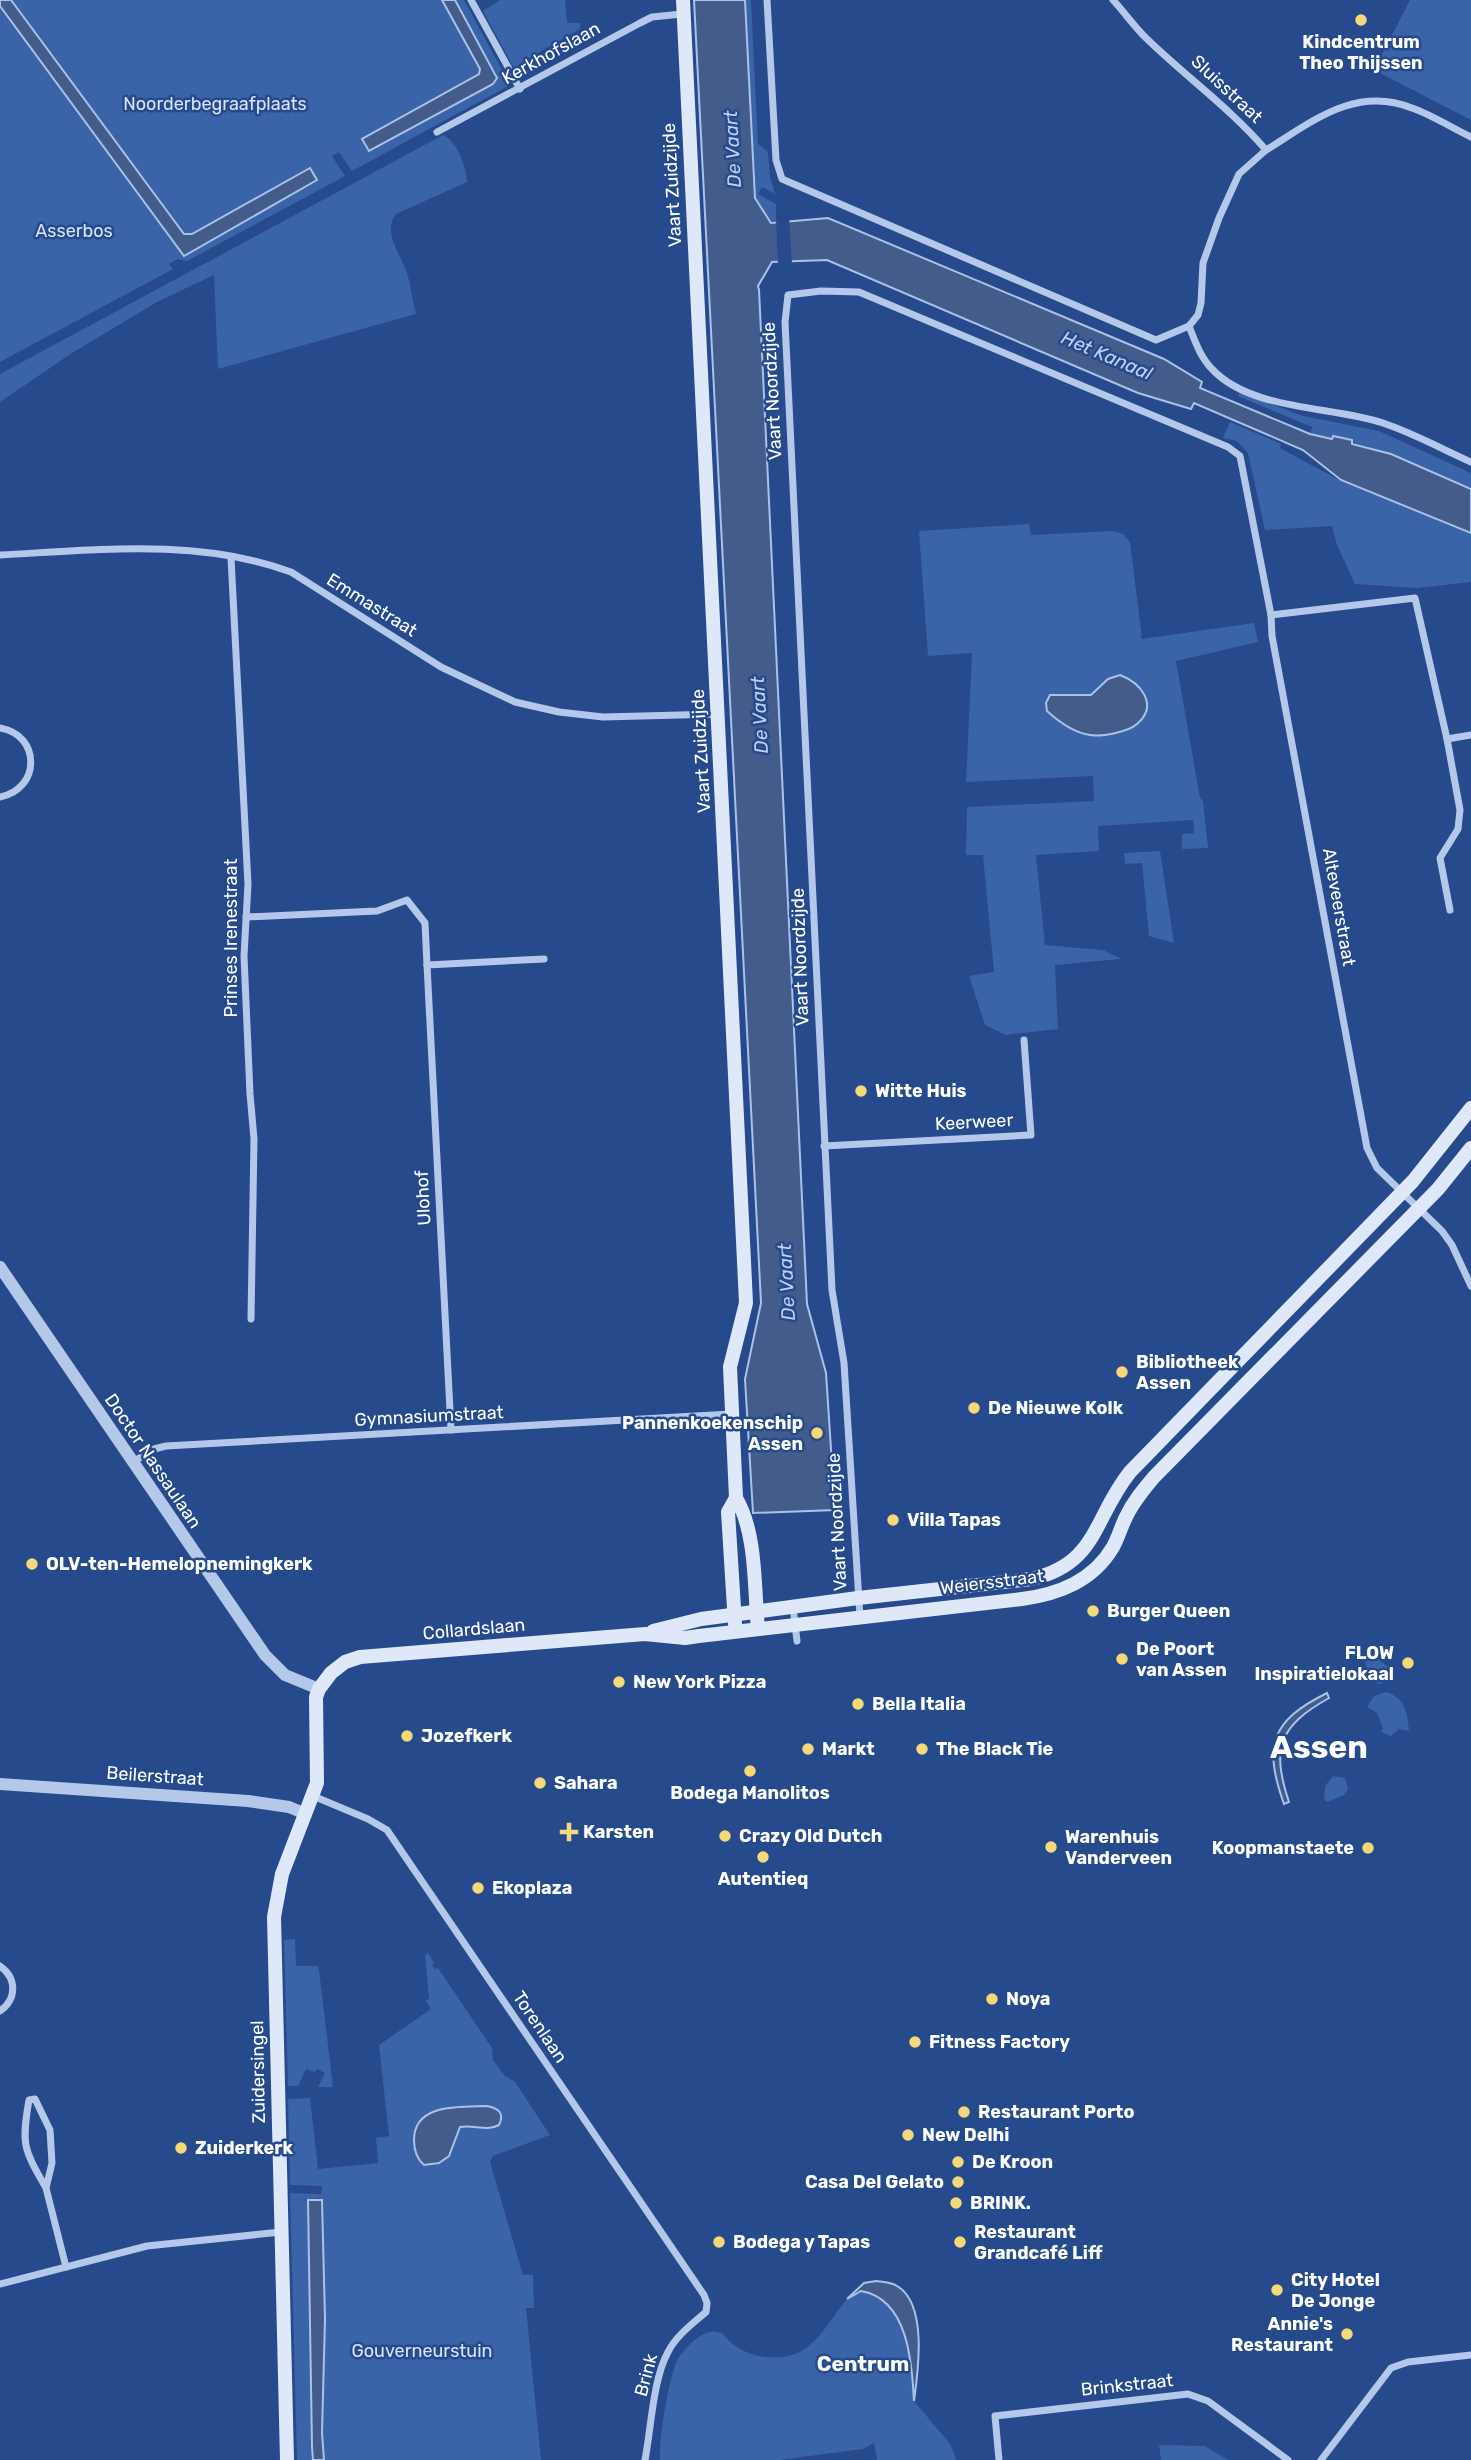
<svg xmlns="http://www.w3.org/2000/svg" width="1471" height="2460" font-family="Rubik,sans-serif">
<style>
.green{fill:#3a63a8;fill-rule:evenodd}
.water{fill:#435c8b;stroke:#a8c2ea;stroke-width:2}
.pier{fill:#264a8b}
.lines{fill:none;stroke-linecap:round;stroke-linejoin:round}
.minor{stroke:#b4c8ea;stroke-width:7}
.tertiary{stroke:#b4c8ea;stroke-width:12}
.secondary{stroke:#dfe8f8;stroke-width:14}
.poi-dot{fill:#f3d979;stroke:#264a8b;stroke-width:2.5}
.labels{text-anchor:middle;stroke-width:5;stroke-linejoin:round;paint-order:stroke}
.poi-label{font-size:18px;font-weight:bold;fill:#fff;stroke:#264a8b;text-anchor:start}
.street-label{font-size:18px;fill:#fff;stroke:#264a8b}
.park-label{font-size:18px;fill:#d8e4f8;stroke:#264a8b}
.water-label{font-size:19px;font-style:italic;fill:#c0d2f1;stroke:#264a8b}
.quarter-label{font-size:21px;font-weight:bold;fill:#fff;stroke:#264a8b}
.town-label{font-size:32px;font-weight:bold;fill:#fff;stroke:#264a8b}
</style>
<rect width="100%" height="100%" fill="#264a8b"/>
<!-- green -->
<g class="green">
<path d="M11 0H442L480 69 479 74 369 151 496 81 497 75 455 0H464L510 85 352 171 339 152 332 156 345 176 187 261 178 259 169 264 173 269 0 362V6L184 256 310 168 192 234H184Z"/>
<path d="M500 0H565L567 23H580V29L522 62 529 75 514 68 483 11Z"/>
<path d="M745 0H751L758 144 768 152 770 177 775 194 762 187 758 194 776 204V221L772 222 756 198Z"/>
<path d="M1410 0H1471V120L1374 70Z"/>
<path d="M443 135C457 141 466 166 467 182L396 214C381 232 403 257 408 276 411 289 413 302 416 314L218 369 214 275 157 302 72 353 0 402V374Z"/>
<path d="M1240 391 1299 415 1379 431 1471 473V489L1391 454 1333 436 1332 439 1310 434 1312 427 1238 396Z"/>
<path d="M1230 422 1281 444 1280 448 1341 481 1471 533V582L1417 588 1355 584 1337 545 1332 526 1265 530 1248 453 1237 441 1223 438Z"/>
<path d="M1029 524 1031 535 1112 531 1123 534 1130 542 1142 639 1254 623 1258 642 1176 661 1200 798 1203 801 1208 848 1182 849V834L1194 833 1193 820 1098 826 1099 851 1036 855 1045 945 1103 950 1121 959 1055 965 1058 1029 1006 1035 985 1025 969 976 994 972 983 855H966L967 807 1094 801 1093 776 966 782 972 653 928 656 919 531ZM1121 675 1133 680 1136 726 1104 734 1089 735 1051 695H1091L1108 679Z"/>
<path d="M1160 851 1174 943 1149 936 1142 863 1125 864 1124 853Z"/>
<path d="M1367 1655 1377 1658 1389 1668 1390 1676 1386 1682 1379 1684C1367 1680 1363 1666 1367 1655Z"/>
<path d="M1386 1692C1404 1696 1408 1714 1409 1731L1399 1729 1391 1736 1381 1732 1383 1728 1377 1713 1367 1707 1374 1696Z"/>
<path d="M1333 1776 1345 1778 1348 1789 1344 1795 1327 1802 1324 1799 1325 1786Z"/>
<path d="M295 1939 296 1966H318L319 1970 333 2087H318L325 2073 317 2069 315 2072 306 2069 298 2086H288L284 1940Z"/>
<path d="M428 1953 434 1963 432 1965 435 1969 438 1968 492 2048 493 2060 505 2076 515 2082 550 2135 493 2156 490 2162 523 2275H533L534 2308H526L541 2460H318L315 2204 320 2198 301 2200H308L313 2460H297L290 2193 321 2194 322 2186 290 2185 288 2099 310 2098 318 2169 378 2163 376 2138 389 2136 379 2045 431 2009 426 2001 429 1998 425 1955Z"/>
<path d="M876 2281C883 2282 891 2282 897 2286 928 2304 918 2371 914 2401L951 2445 956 2460H877L874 2443 863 2449 779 2460H660C658 2443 669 2376 677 2361 683 2349 703 2328 718 2332 725 2333 728 2341 734 2345 752 2358 779 2362 800 2352 831 2335 840 2289 876 2281Z"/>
<path d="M1159 2445 1205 2446 1228 2460H1161Z"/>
</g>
<!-- water -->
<g class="water">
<path d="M0 0H11L184 234H192L310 168 317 180 184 256 0 6Z"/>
<path d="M442 0H455L497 78 493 84 369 151 362 139 479 74 480 69Z"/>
<path d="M694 0H745L755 198 771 223 828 218 1164 359 1202 382 1200 388 1310 434 1332 439 1333 436 1352 440V444L1391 454 1471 489V533L1341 480 1303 450 1194 403 1191 409 1138 393 827 260 772 262 758 286 759 290 807 1304 826 1373 835 1510 753 1513 745 1379 761 1303Z"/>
<path d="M1120 675C1141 683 1159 705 1137 724 1128 732 1102 737 1090 735 1075 733 1058 721 1047 711L1046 703 1050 695H1091L1108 679Z"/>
<path d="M1327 1693 1329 1698C1279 1726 1271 1748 1289 1802L1284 1804C1263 1745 1271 1721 1327 1693Z"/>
<path d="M487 2106C498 2108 505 2113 499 2125 486 2132 474 2124 460 2127L449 2156 439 2163 424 2165C416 2158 414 2150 414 2140 414 2103 460 2107 487 2106Z"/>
<path d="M308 2200H322L325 2319 322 2433 324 2460H313L312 2447Z"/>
<path d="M876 2281C883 2282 891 2282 897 2286 928 2304 918 2372 914 2401 912 2362 908 2299 861 2291L847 2299 864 2283Z"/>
</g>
<!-- pier -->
<path class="pier" d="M789 217 792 264 778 265 776 219Z"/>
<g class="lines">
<!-- minor -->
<g class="minor">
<path d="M471 0 520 89"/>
<path d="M767 0 776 160 782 179 1156 340 1189 326 1198 315 1201 303 1203 263 1219 218 1239 174 1266 150C1230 108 1185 76 1146 38 1134 26 1124 12 1113 0"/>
<path d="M437 132 640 23 652 17 682 14"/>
<path d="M1266 150C1312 122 1355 85 1412 108 1432 115 1452 128 1471 137"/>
<path d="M1189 326C1195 341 1200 357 1212 369 1251 411 1333 406 1383 423 1413 433 1442 449 1471 462"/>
<path d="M0 555C96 550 199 538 291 572L441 667 515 702 559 712 603 717 718 714"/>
<path d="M231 558 248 884 244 956 250 1094 254 1139 251 1319"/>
<path d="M1271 615 1415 598 1447 739 1471 735"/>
<path d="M0 728C41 735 41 789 0 797"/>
<path d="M1447 739 1460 810 1458 829 1440 858 1450 910"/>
<path d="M246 917 377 911 407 900 425 923 427 965 544 959"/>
<path d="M427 965 451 1430"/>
<path d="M824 1146 1031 1135 1024 1040"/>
<path d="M133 1462 154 1449 166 1446 731 1414"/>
<path d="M793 1607 797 1641"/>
<path d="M860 1617 844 1363 832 1290 785 322 788 295 821 291 859 292 1228 447 1240 456 1271 615 1272 636 1367 1148 1377 1168 1442 1231 1452 1245 1471 1286"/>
<path d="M313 1796 368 1819 387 1830 704 2295 707 2303 706 2312C692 2324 676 2336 668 2352 653 2379 651 2429 645 2460"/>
<path d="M0 1966C17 1978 17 1999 0 2011"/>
<path d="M46 2188C24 2149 21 2146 29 2100L35 2099 50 2130 52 2163 46 2188 66 2267"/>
<path d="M0 2284 147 2246 281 2232"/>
<path d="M999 2460 995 2416 1188 2394 1208 2401 1288 2460"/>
<path d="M1321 2460 1391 2368 1408 2362 1471 2355"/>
</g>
<!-- tertiary -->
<g class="tertiary">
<path d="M0 1267 265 1655 285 1675 319 1689"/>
<path d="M0 1784 248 1801 289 1807 306 1814"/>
</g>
<!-- secondary -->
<g class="secondary">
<path d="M683 0 746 1303 730 1367 736 1498C757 1533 754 1589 758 1629"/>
<path d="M735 1624 728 1512 736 1498"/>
<path d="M653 1631 701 1619 858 1598 1031 1579C1098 1564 1093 1518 1130 1472L1413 1181 1471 1108"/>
<path d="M287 2460 274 1917 282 1874 317 1783 316 1697 319 1689 331 1673 345 1662 360 1657 645 1634 685 1638 699 1636 1022 1599C1059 1594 1093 1581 1113 1547 1118 1538 1121 1527 1126 1517 1133 1502 1143 1490 1154 1477L1438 1189 1471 1148"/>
</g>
</g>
<!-- markers -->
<g class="poi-dot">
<circle cx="1361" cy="20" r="7"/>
<circle cx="861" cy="1091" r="7"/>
<circle cx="1122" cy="1372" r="7"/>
<circle cx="974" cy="1408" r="7"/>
<circle cx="817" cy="1433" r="7"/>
<circle cx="893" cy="1520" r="7"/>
<circle cx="32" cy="1564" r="7"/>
<circle cx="1093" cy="1611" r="7"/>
<circle cx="1122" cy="1659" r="7"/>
<circle cx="1408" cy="1663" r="7"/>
<circle cx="619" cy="1682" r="7"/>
<circle cx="858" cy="1704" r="7"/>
<circle cx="407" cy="1736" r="7"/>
<circle cx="808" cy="1749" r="7"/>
<circle cx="922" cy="1749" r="7"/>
<circle cx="750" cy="1771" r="7"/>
<circle cx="540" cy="1783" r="7"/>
<path d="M565.5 1821.5h7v7h7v7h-7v7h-7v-7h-7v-7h7z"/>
<circle cx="725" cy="1836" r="7"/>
<circle cx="1051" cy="1847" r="7"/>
<circle cx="1368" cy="1848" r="7"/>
<circle cx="763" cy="1857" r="7"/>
<circle cx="478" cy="1888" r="7"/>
<circle cx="992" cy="1999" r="7"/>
<circle cx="915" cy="2042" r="7"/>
<circle cx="964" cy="2112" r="7"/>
<circle cx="908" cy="2135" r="7"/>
<circle cx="181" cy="2148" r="7"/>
<circle cx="958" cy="2162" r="7"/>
<circle cx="958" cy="2182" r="7"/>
<circle cx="956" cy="2203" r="7"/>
<circle cx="719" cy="2242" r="7"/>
<circle cx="960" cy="2242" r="7"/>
<circle cx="1277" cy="2290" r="7"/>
<circle cx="1347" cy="2334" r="7"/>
</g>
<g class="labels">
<!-- poi labels -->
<g class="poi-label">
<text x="1361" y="48" text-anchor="middle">Kindcentrum<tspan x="1361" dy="21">Theo Thijssen</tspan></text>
<text x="875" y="1097">Witte Huis</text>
<text x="1136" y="1368">Bibliotheek<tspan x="1136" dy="21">Assen</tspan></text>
<text x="988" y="1414">De Nieuwe Kolk</text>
<text x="803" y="1429" text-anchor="end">Pannenkoekenschip<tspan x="803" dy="21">Assen</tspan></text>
<text x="907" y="1526">Villa Tapas</text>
<text x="46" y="1570">OLV-ten-Hemelopnemingkerk</text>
<text x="1107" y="1617">Burger Queen</text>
<text x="1136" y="1655">De Poort<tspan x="1136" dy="21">van Assen</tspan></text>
<text x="1394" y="1659" text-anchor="end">FLOW<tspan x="1394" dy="21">Inspiratielokaal</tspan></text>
<text x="633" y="1688">New York Pizza</text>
<text x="872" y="1710">Bella Italia</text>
<text x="421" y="1742">Jozefkerk</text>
<text x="822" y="1755">Markt</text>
<text x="936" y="1755">The Black Tie</text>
<text x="554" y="1789">Sahara</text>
<text x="750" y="1799" text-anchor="middle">Bodega Manolitos</text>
<text x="583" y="1838">Karsten</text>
<text x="739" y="1842">Crazy Old Dutch</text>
<text x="1065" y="1843">Warenhuis<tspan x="1065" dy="21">Vanderveen</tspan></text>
<text x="1354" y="1854" text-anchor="end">Koopmanstaete</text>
<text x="763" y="1885" text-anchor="middle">Autentieq</text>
<text x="492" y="1894">Ekoplaza</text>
<text x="1006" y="2005">Noya</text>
<text x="929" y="2048">Fitness Factory</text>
<text x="978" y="2118">Restaurant Porto</text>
<text x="922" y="2141">New Delhi</text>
<text x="195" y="2154">Zuiderkerk</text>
<text x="972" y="2168">De Kroon</text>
<text x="944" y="2188" text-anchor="end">Casa Del Gelato</text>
<text x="970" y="2209">BRINK.</text>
<text x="974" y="2238">Restaurant<tspan x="974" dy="21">Grandcafé Liff</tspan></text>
<text x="733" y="2248">Bodega y Tapas</text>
<text x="1291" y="2286">City Hotel<tspan x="1291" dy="21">De Jonge</tspan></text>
<text x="1333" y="2330" text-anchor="end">Annie's<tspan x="1333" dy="21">Restaurant</tspan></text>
</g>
<!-- street labels -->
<g class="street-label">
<text transform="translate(551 53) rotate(-29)" y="6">Kerkhofslaan</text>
<text transform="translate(1227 89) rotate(43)" y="6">Sluisstraat</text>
<text transform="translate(672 185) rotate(-93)" y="6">Vaart Zuidzijde</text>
<text transform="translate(772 391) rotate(-93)" y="6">Vaart Noordzijde</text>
<text transform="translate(372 605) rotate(32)" y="6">Emmastraat</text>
<text transform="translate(701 751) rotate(-93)" y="6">Vaart Zuidzijde</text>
<text transform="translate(1339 907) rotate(80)" y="6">Alteveerstraat</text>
<text transform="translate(231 938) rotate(-90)" y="6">Prinses Irenestraat</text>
<text transform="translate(800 957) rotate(-92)" y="6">Vaart Noordzijde</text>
<text transform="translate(974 1122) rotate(-3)" y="6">Keerweer</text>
<text transform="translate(423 1198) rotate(-93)" y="6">Ulohof</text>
<text transform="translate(429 1416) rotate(-3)" y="6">Gymnasiumstraat</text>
<text transform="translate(153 1461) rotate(56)" y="6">Doctor Nassaulaan</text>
<text transform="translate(837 1522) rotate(-93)" y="6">Vaart Noordzijde</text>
<text transform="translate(992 1582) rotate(-7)" y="6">Weiersstraat</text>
<text transform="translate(474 1629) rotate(-5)" y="6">Collardslaan</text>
<text transform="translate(155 1776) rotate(4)" y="6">Beilerstraat</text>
<text transform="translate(540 2027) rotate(56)" y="6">Torenlaan</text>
<text transform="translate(258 2072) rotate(-91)" y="6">Zuidersingel</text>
<text transform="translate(646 2375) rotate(-75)" y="6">Brink</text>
<text transform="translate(1127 2385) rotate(-6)" y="6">Brinkstraat</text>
</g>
<!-- park labels -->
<g class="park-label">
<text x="215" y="110">Noorderbegraafplaats</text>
<text x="74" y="237">Asserbos</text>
<text x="422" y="2357">Gouverneurstuin</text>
</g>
<!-- water labels -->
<g class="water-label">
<text transform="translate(732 149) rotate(-93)" y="7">De Vaart</text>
<text transform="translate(1107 355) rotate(23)" y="7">Het Kanaal</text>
<text transform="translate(759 715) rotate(-93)" y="7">De Vaart</text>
<text transform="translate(786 1282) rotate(-93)" y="7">De Vaart</text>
</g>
<!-- quarter labels -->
<g class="quarter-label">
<text x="863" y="2371">Centrum</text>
</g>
<!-- town labels -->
<g class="town-label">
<text x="1319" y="1758">Assen</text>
</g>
</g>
</svg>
